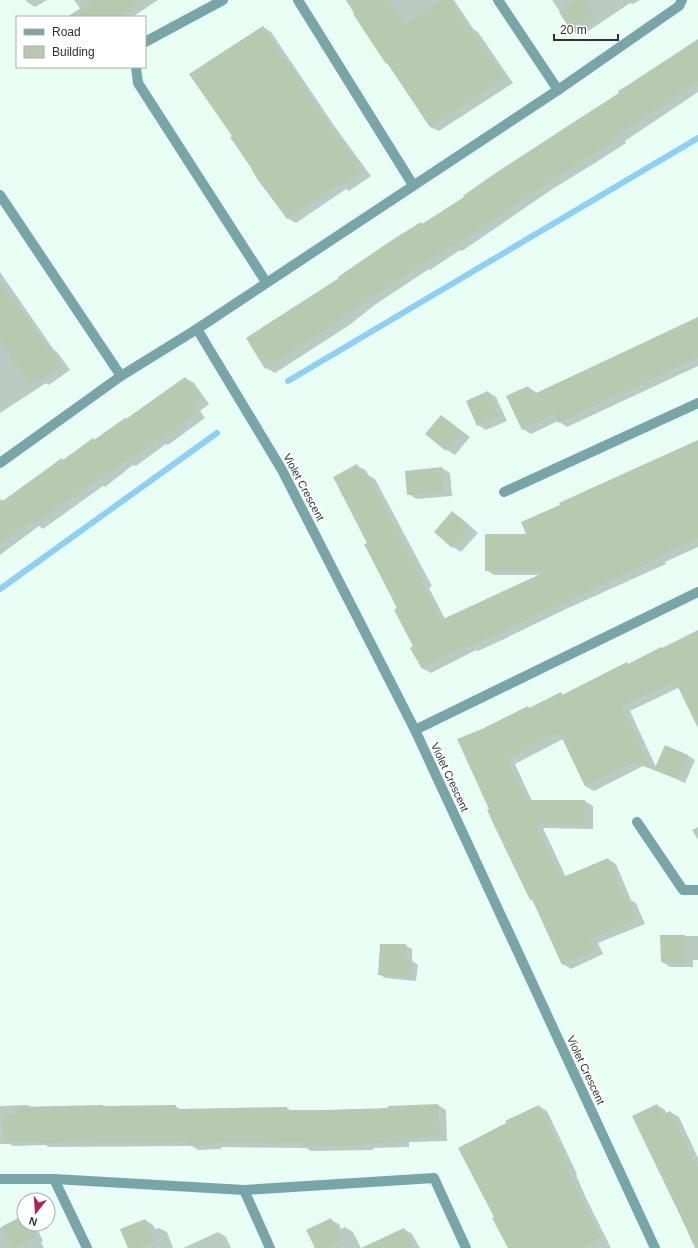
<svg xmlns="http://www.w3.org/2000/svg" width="698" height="1248" font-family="Helvetica,sans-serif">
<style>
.shadow{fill:#0003}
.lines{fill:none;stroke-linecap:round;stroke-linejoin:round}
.stream{stroke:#8cd0f5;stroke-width:6}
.building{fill:#b7caaf}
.minor{stroke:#78a5a7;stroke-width:10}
.labels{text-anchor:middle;stroke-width:4;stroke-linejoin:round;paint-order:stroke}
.street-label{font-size:11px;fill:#283530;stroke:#fff}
</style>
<rect width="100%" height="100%" fill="#e9fef5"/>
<!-- shadow -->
<g class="shadow">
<path d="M26 0H47L35 7 27 2Z"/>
<path d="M74 0H158L132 17H86Z"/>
<path d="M347 0H454L474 30 478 32 513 83 439 131 430 127 389 64 387 63Z"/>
<path d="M552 0H640L633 4 630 3 581 36 573 31Z"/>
<path d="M263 27 271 32 335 127 371 176 349 191 346 189 296 223 287 218Z"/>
<path d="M698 40V92L625 141 626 143 595 163 554 188 462 251 460 250 430 270 429 269 376 304 348 326 275 373 266 368 340 278 421 223 423 224 465 197Z"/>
<path d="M0 272 54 350 57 352 70 370 49 385 46 383 0 413Z"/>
<path d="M698 319V366L567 427 558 421 531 434 523 429 528 387 537 393Z"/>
<path d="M185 378 194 383 209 404 200 411 205 418 168 445 166 444 136 466 133 465 105 487 103 486 43 529 39 526 0 555V500L1 499 5 501 93 439 95 440 126 420Z"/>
<path d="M488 392 496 397 507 421 486 430 478 425Z"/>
<path d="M441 416 449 421 470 437 455 455 447 450Z"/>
<path d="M698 441V547L665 562 666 564 566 609 500 641 478 651 476 650 431 673 422 668 398 609 368 543 357 466 366 470 368 475 375 479 432 586 429 588 445 619 540 575H494L486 570 528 535Z"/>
<path d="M442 468 450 473 452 496 417 499 408 494Z"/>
<path d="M452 513 460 517 478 533 461 552 453 547 436 532Z"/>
<path d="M698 633V725L680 687 630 711 656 767 687 755 695 760 685 783 658 771 659 772 643 766 594 791 585 786 563 739 515 764 532 801H585L593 806V829L543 828 566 877 608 859 616 864 631 900 636 903 645 924 598 943 603 954 571 969 563 964 533 901 531 899 490 809 483 730 528 707 530 709 561 693 564 695Z"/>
<path d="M698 827V840L692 830Z"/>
<path d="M661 936H698V960H693V967H670L662 962Z"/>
<path d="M405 945 412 949V961L418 965 416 981 385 978 379 974Z"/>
<path d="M27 1105 32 1107 103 1106 105 1107 175 1106 182 1110 287 1108 292 1111 389 1109V1107L438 1105 446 1110 447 1141 409 1142V1147L373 1148V1150L311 1151 306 1148 221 1147V1149L198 1150 192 1146 49 1147 45 1145 13 1146 10 1144H0V1106Z"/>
<path d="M657 1105 665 1110 667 1114 670 1112 679 1117 698 1158V1248H695L681 1217H682Z"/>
<path d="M539 1106 547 1111 577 1174 576 1175 587 1200 611 1248H509Z"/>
<path d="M24 1217V1224H35L43 1241 41 1242 44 1248H0V1228Z"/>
<path d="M145 1220 153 1225 155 1229 159 1228 167 1232 173 1248H129Z"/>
<path d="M331 1220 339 1224 341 1229 345 1227 353 1232 361 1248H316Z"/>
<path d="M404 1229 412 1234 420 1248H363Z"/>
<path d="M218 1232 226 1237 231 1248H183Z"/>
</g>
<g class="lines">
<!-- stream -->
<g class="stream">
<path d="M288 381 698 138"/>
<path d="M0 589 217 433"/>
</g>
</g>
<!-- building -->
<g class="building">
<path d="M93 0H143L118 17H67Z"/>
<path d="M346 0H388L405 24 442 0H450L468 28 469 26 490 58 491 57 505 78 430 127 387 63 386 64 353 14 354 13Z"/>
<path d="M576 0H584L595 17 572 32 559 12Z"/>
<path d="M263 26 327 121 363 171 340 187 338 184 287 219 258 180 251 169H252L230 137 232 136 189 74Z"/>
<path d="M698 39V81L617 136 618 138 586 159H585L546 184 453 247 452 245 421 266 420 265 368 300 339 321 265 369 246 338 339 278 338 277 389 242 421 222 422 224 464 197 463 196 494 174 577 120 619 93 618 91 628 85Z"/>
<path d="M0 280 47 346H49L63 365 40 381 38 378 30 384 0 340Z"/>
<path d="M698 317V357L558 423 554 414 522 430 506 396 528 386 532 395Z"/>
<path d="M185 377 202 399 192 406 197 413 159 441 157 440 127 462 125 460 96 482 95 481 33 525 31 521 0 544V503L62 458 63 460 93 438 94 440 125 418 126 419Z"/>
<path d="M488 391 499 416 477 426 466 401Z"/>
<path d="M441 415 462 432 446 451 425 434Z"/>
<path d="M698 440V538L657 557 658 559 624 574 469 647 468 645 422 669 410 648 413 646 394 610 397 608 364 544 367 543 333 477 357 464 363 475 367 473 424 582 421 583 441 620 547 571H485V534H526L521 522 560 505 559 503 594 487Z"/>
<path d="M442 467 444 491 407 495 405 471Z"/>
<path d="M452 511 470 527 452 548 434 532Z"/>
<path d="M698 630V728L675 681 622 706 652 769 634 762 585 786 560 734 556 736 555 734 507 759 526 800H585V825L535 824 561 878 608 858 624 898 627 897 637 919 590 939 595 949 562 965 532 899 530 900 492 821 487 809H489L457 739 482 729 528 706 529 708 561 692 562 695 627 662 628 664 661 647 662 648Z"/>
<path d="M665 745 688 755 677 779 654 770Z"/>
<path d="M660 935H685V963L661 962Z"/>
<path d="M380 944H406L405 960H412L410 978 378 975Z"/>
<path d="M438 1104 439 1136 401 1138V1142L365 1144V1146H302V1143L264 1144V1142L213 1143V1145L188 1146V1142L39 1143V1141H4L3 1114H16V1107L103 1105V1106L176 1105V1109L287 1107V1110H325L388 1108V1106Z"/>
<path d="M657 1104 662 1115 670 1111 698 1168V1248H696L632 1116Z"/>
<path d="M539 1105 569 1169 568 1170 579 1195 601 1238 581 1248H508L492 1218 494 1217 458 1148 506 1123 505 1121Z"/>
<path d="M24 1215V1224H30L36 1237 11 1248 1 1227Z"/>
<path d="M331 1218 342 1240 325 1248H315L306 1230Z"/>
<path d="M145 1219 156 1241 139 1248H128L120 1229Z"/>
<path d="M404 1228 414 1248H361Z"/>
</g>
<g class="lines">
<!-- minor -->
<g class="minor">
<path d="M298 0 413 185"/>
<path d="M498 0 558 90"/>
<path d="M145 42 223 0"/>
<path d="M136 67 138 83 266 282"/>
<path d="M0 195 121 376"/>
<path d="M197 329 282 470 415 730 655 1248"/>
<path d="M0 463 121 376 197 329 558 90 679 6 682 0"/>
<path d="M504 492 698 403"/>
<path d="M415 730 698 592"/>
<path d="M637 822 683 890H698"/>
<path d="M0 1179H54L244 1190 434 1178 466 1248"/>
<path d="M54 1179 87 1248"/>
<path d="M244 1190 270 1248"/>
</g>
</g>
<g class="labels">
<!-- street labels -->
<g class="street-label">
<text transform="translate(304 487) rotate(62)" y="4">Violet Crescent</text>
<text transform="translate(450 777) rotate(65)" y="4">Violet Crescent</text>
<text transform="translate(586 1070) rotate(65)" y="4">Violet Crescent</text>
</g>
</g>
<!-- legend -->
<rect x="16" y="16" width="130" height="52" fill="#ffffff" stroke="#a9aeac"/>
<rect x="24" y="29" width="20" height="6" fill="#78a5a7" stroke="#a9aeac"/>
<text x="52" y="36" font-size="12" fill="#283530">Road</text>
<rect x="24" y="46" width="20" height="12" fill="#b7caaf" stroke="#a9aeac"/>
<text x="52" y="56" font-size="12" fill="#283530">Building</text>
<!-- north arrow -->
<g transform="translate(36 1212) rotate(197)"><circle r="19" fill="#ffffff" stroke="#a9aeac"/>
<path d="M0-3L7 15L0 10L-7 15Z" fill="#b32251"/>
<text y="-6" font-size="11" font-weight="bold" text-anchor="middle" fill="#283530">N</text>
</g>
<!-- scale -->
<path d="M554 34v6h64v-6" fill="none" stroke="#283530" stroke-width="2"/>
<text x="560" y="34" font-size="12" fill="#283530" stroke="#ffffff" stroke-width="3" paint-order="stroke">20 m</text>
</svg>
